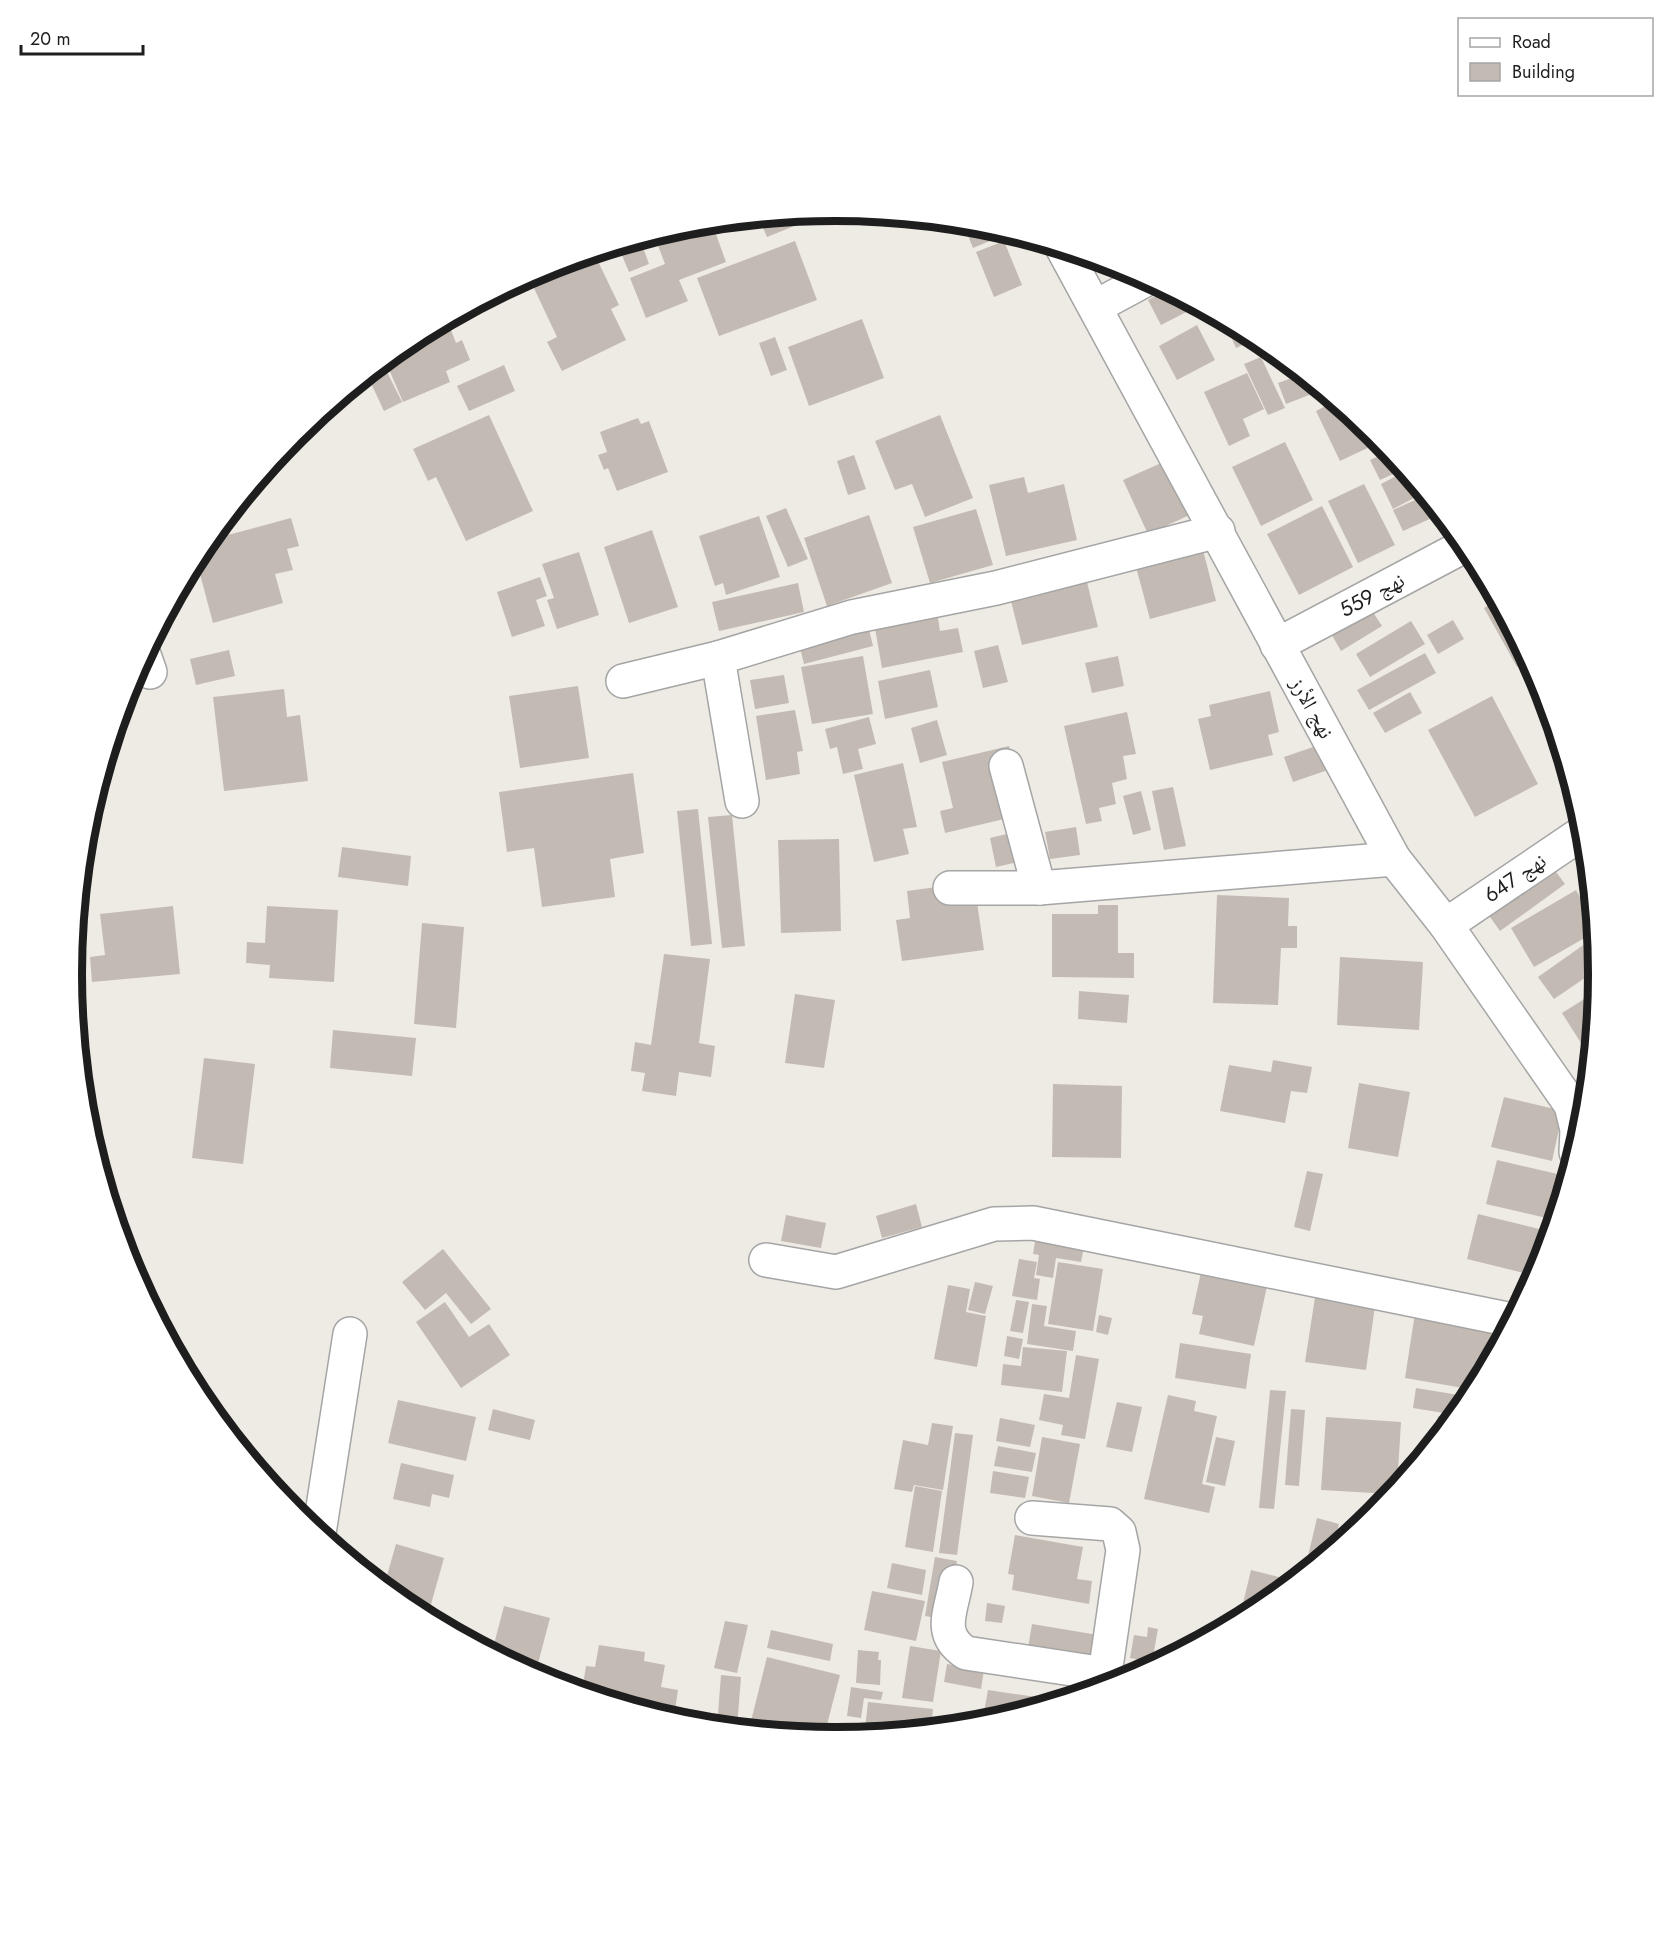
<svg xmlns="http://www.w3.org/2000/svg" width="1671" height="1948" font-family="Jost,'Noto Naskh Arabic',sans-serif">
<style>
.building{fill:#c3bbb3}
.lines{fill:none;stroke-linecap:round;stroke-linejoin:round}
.minor-casing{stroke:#a5a5a5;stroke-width:36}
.minor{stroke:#fff;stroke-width:33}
.labels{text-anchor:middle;stroke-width:6;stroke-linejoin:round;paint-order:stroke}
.street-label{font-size:21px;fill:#1e1e1e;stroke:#fff}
.rim{fill:none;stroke:#1e1e1e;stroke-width:8}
</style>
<rect width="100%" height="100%" fill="#eeebe4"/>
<!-- building -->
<g class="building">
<path d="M800 214 804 222 767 237 759 218Z"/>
<path d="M712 223 726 262 679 280 688 301 646 318 630 278 665 264 654 235 687 225Z"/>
<path d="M963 223 985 225 1009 233 973 248Z"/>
<path d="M640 239 649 264 629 272 618 246Z"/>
<path d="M795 241 817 300 719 336 697 278Z"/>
<path d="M1004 241 1022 285 994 297 976 252Z"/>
<path d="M594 253 619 305 611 309 626 340 562 371 547 342 557 337 533 286 539 282 535 273Z"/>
<path d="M1167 290 1198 306 1161 325 1148 300Z"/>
<path d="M862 319 884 378 809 406 788 347Z"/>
<path d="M1223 319 1258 338 1236 348Z"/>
<path d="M447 320 456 343 462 340 470 360 446 371 450 382 403 402 385 360 412 339Z"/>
<path d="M1197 325 1215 360 1177 380 1159 346Z"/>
<path d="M775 337 787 370 771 376 759 343Z"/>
<path d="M1261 357 1285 408 1268 415 1244 364Z"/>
<path d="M504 365 515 391 469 411 457 386Z"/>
<path d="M385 368 402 402 384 411 368 377Z"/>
<path d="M1247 373 1264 409 1243 419 1250 436 1229 446 1204 392Z"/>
<path d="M1303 374 1322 390 1286 404 1278 383Z"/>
<path d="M1335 401 1368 428 1376 444 1340 461 1316 411Z"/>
<path d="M489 415 533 511 466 541 436 477 428 481 413 449Z"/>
<path d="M940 415 973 498 925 517 912 484 895 490 875 441Z"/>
<path d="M638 418 641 424 649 421 668 472 617 491 608 468 604 470 598 455 607 452 600 432Z"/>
<path d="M1285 442 1313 500 1261 526 1232 467Z"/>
<path d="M1390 451 1404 469 1380 480 1370 460Z"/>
<path d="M854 455 866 489 848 495 837 461Z"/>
<path d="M1168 460 1192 514 1148 534 1123 480Z"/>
<path d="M1402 473 1414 498 1393 509 1381 484Z"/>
<path d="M1024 477 1028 493 1064 484 1077 540 1006 556 989 485Z"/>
<path d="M1364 484 1395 545 1358 563 1328 501Z"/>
<path d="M1426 495 1441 514 1403 531 1393 510Z"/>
<path d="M1322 506 1353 567 1299 595 1267 534Z"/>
<path d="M786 508 808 559 788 567 766 516Z"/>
<path d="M976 509 993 565 930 583 913 527Z"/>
<path d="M869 515 892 583 827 606 804 538Z"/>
<path d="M759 516 780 577 726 595 723 583 715 586 699 536Z"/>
<path d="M291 518 299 546 287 549 293 570 275 574 283 603 213 623 196 559 201 550 209 540Z"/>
<path d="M652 530 678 607 629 623 604 547Z"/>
<path d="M1200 538 1216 601 1150 619 1133 556Z"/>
<path d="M579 552 599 615 557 629 547 600 554 598 542 564Z"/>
<path d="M1084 570 1098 627 1022 645 1008 589Z"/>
<path d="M540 577 547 596 536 600 545 626 512 637 497 592Z"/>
<path d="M798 583 804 612 719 631 712 602Z"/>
<path d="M1497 600 1529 661 1517 667 1484 608Z"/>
<path d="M936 605 940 631 958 628 963 652 882 668 873 617Z"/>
<path d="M1369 606 1382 626 1341 651 1329 630Z"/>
<path d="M866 617 873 646 804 664 797 635Z"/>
<path d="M1453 620 1464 639 1438 654 1427 635Z"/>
<path d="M1411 621 1425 644 1370 677 1356 654Z"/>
<path d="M998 645 1008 682 983 688 974 651Z"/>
<path d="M229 650 235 676 196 685 190 659Z"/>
<path d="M1425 653 1436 673 1369 710 1357 690Z"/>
<path d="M863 656 873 714 812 724 801 667Z"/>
<path d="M1118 656 1124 686 1092 693 1085 663Z"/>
<path d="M930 670 938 707 885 719 878 681Z"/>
<path d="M784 675 789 703 755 709 750 680Z"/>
<path d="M578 686 589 758 520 768 509 696Z"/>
<path d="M284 689 287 717 300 715 308 781 224 791 213 697Z"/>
<path d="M1270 691 1279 732 1268 735 1273 755 1210 770 1198 719 1211 716 1209 705Z"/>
<path d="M1410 692 1422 713 1385 733 1373 713Z"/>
<path d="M1492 696 1538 784 1475 817 1428 730Z"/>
<path d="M795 710 803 751 797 752 800 774 766 780 756 716Z"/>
<path d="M1127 712 1136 754 1123 756 1127 779 1112 783 1116 804 1099 808 1102 821 1086 824 1064 726Z"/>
<path d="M869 717 876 744 858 749 863 769 843 774 837 747 830 749 825 729Z"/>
<path d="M937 720 947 755 920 763 911 728Z"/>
<path d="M1319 745 1328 770 1293 782 1284 757Z"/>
<path d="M1009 746 1025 814 945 833 940 811 953 808 942 762Z"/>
<path d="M903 763 917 827 903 829 909 854 874 862 854 775Z"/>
<path d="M633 773 644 853 610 859 615 897 542 907 534 848 507 852 499 792Z"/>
<path d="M1173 787 1186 846 1164 850 1152 791Z"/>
<path d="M1141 791 1151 830 1133 835 1123 796Z"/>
<path d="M698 809 712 944 691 946 677 811Z"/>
<path d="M732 815 745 946 722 948 708 817Z"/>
<path d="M1076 827 1080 855 1050 859 1045 832Z"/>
<path d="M1015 832 1022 861 996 867 990 838Z"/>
<path d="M839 839 841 931 781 933 778 840Z"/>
<path d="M342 847 411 856 408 886 338 877Z"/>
<path d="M1548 861 1565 884 1500 931 1483 907Z"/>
<path d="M82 871 85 893 80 894Z"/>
<path d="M974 882 984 950 902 961 896 920 910 918 907 891Z"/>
<path d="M1576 890 1586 908 1592 905 1595 932 1534 967 1511 928Z"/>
<path d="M1217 895 1289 898 1288 926H1297V948H1281L1278 1005 1213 1003Z"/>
<path d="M1098 905H1118V953H1134V978L1052 977V914H1098Z"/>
<path d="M173 906 180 974 92 982 90 957 105 955 100 914Z"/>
<path d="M267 906 338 910 334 982 269 978 270 965 246 963 247 942 265 943Z"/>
<path d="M422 923 464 927 456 1028 414 1024Z"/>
<path d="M1589 941 1597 951 1598 969 1554 999 1538 977Z"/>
<path d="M664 954 710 959 699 1043 715 1046 711 1077 679 1072 676 1096 642 1091 645 1073 631 1071 635 1042 651 1045Z"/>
<path d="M1340 957 1423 962 1419 1030 1337 1025Z"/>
<path d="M1079 991 1129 995 1127 1023 1078 1019Z"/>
<path d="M1597 991 1592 1050 1591 1059 1562 1013Z"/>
<path d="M795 994 835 1000 824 1068 785 1063Z"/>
<path d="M333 1030 416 1038 412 1076 330 1068Z"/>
<path d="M204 1058 255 1064 243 1164 192 1158Z"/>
<path d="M1273 1060 1312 1067 1307 1093 1291 1091 1285 1123 1220 1111 1229 1065 1271 1072Z"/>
<path d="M1359 1083 1410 1092 1398 1157 1348 1148Z"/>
<path d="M1053 1084 1122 1086 1121 1158 1052 1157Z"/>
<path d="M1504 1097 1563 1111 1552 1161 1491 1147Z"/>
<path d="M1497 1160 1566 1176 1555 1220 1486 1204Z"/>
<path d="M1307 1171 1323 1174 1310 1231 1294 1227Z"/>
<path d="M916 1204 922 1227 882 1238 876 1216Z"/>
<path d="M1478 1214 1551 1232 1536 1276 1467 1259Z"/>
<path d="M786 1215 826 1223 821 1248 781 1241Z"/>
<path d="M1036 1235 1085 1242 1081 1262 1056 1258 1053 1278 1036 1275 1039 1255 1033 1254Z"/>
<path d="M443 1249 491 1309 471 1324 446 1293 425 1310 402 1282Z"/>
<path d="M1019 1259 1037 1262 1034 1278 1040 1279 1037 1300 1012 1296Z"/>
<path d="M1058 1262 1103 1269 1093 1331 1048 1324Z"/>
<path d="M1203 1263 1269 1277 1254 1346 1199 1334 1203 1316 1192 1314Z"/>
<path d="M975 1282 993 1286 985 1314 968 1310Z"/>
<path d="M948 1285 970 1289 966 1312 986 1316 977 1367 934 1359Z"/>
<path d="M1316 1291 1376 1299 1366 1370 1305 1362Z"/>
<path d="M1016 1300 1029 1302 1023 1333 1010 1331Z"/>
<path d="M445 1302 469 1337 489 1324 510 1355 461 1388 416 1322Z"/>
<path d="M1032 1304 1047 1306 1044 1326 1076 1331 1073 1351 1027 1344Z"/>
<path d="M1415 1313 1493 1326 1486 1369 1475 1390 1405 1378Z"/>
<path d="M1099 1315 1112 1318 1108 1335 1096 1332Z"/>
<path d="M1007 1336 1023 1339 1019 1359 1004 1356Z"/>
<path d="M1180 1343 1251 1354 1246 1389 1175 1378Z"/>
<path d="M1023 1347 1067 1351 1062 1392 1001 1385 1003 1364 1021 1366Z"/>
<path d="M1076 1355 1099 1359 1085 1439 1061 1435 1063 1425 1039 1420 1044 1394 1069 1398Z"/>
<path d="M1416 1388 1471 1397 1456 1415 1413 1408Z"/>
<path d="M1270 1390 1286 1391 1274 1509 1259 1508Z"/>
<path d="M1168 1395 1196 1401 1194 1411 1217 1416 1202 1484 1215 1487 1209 1513 1144 1499Z"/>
<path d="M398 1400 476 1417 466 1461 388 1443Z"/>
<path d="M1117 1402 1142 1407 1132 1452 1106 1447Z"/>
<path d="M493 1409 535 1420 530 1440 488 1430Z"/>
<path d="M1291 1409 1305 1410 1299 1486 1285 1485Z"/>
<path d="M1438 1416 1453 1419 1434 1443Z"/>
<path d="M1326 1417 1401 1422 1397 1488 1391 1494 1321 1490Z"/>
<path d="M1000 1418 1035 1425 1030 1447 996 1441Z"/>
<path d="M932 1423 953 1426 943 1490 914 1485 912 1492 894 1489 903 1440 928 1445Z"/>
<path d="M955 1433 973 1435 957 1555 939 1553Z"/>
<path d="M1042 1437 1080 1444 1069 1503 1032 1496Z"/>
<path d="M1216 1437 1235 1441 1225 1486 1206 1482Z"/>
<path d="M998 1446 1036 1453 1032 1472 994 1466Z"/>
<path d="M401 1463 454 1475 449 1498 432 1494 430 1507 393 1499Z"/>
<path d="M993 1471 1029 1477 1025 1498 990 1493Z"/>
<path d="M915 1486 942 1491 933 1552 905 1547Z"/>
<path d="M1317 1518 1339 1524 1336 1535 1347 1537 1304 1573Z"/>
<path d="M1015 1535 1083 1547 1077 1579 1092 1581 1089 1604 1012 1590 1014 1575 1008 1574Z"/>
<path d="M396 1544 444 1558 428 1615 411 1609 384 1586Z"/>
<path d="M935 1557 957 1561 947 1620 925 1616Z"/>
<path d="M892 1563 926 1570 922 1595 887 1588Z"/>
<path d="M1251 1570 1287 1579 1284 1589 1259 1609 1239 1620Z"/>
<path d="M872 1591 925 1601 916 1641 864 1630Z"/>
<path d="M987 1603 1005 1606 1002 1623 985 1621Z"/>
<path d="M504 1606 550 1618 535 1675 492 1652Z"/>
<path d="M725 1621 748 1625 737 1673 714 1668Z"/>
<path d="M1032 1624 1098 1635 1094 1659 1028 1648Z"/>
<path d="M1148 1627 1158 1629 1152 1662 1130 1658 1134 1635 1147 1637Z"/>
<path d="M771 1630 833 1644 830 1661 767 1648Z"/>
<path d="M599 1645 645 1652 644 1661 665 1665 661 1687 678 1690 674 1717 582 1691 586 1666 595 1667Z"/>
<path d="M910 1646 941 1651 933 1702 902 1698Z"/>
<path d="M858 1650 879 1652 878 1660H881L880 1685 856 1683Z"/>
<path d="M767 1657 840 1675 824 1736 749 1729Z"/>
<path d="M947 1664 984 1670 981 1689 944 1682Z"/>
<path d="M721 1675 741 1677 737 1728 717 1726Z"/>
<path d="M851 1687 883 1692 881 1700 864 1698 861 1718 847 1716Z"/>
<path d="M988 1690 1036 1697 1034 1708 982 1723Z"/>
<path d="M868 1702 933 1709 931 1728 890 1732 865 1729Z"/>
</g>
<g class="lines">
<defs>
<g id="minor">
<path d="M1063 249 1394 859 1446 925 1571 1105 1577 1130 1576 1152"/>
<path d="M1095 307 1147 279"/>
<path d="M1277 645 1466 545"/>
<path d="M144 655 150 672"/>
<path d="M718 658 742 801"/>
<path d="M623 681 718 658 852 617 996 588 1218 531"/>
<path d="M1006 766 1039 888"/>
<path d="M950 888H1039L1394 859"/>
<path d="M1446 925 1585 831"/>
<path d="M766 1260 836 1272 994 1224 1033 1223 1512 1320"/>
<path d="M1032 1518 1110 1524 1119 1532 1123 1550 1105 1674 1106 1686"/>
<path d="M319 1533 350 1334"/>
<path d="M956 1582C951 1612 937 1634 966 1653L1105 1674"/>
</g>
</defs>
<!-- minor casing -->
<use href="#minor" class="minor-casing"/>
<!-- minor -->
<use href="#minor" class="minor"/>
</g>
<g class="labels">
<!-- street labels -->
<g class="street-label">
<text transform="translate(1372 595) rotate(-28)" y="7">نهج 559</text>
<text transform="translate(1312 708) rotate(61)" y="7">نهج الأرز</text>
<text transform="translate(1515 878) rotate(-34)" y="7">نهج 647</text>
</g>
</g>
<!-- crop -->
<path d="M0 0H1671V1948H0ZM82 974a753 753 0 1 1 1506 0a753 753 0 1 1-1506 0Z" fill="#fff" fill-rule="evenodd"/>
<path class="rim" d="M82 974a753 753 0 1 1 1506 0a753 753 0 1 1-1506 0Z"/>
<!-- legend -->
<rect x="1458" y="18" width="195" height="78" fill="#ffffff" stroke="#a5a5a5" stroke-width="1.5"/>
<rect x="1470" y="38" width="30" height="9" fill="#ffffff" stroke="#a5a5a5" stroke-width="1.5"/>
<text x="1512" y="48" font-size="18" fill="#1e1e1e">Road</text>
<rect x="1470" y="63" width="30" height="18" fill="#c3bbb3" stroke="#a5a5a5" stroke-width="1.5"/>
<text x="1512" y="78" font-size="18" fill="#1e1e1e">Building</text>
<!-- scale -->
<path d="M21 45v9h122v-9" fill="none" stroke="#1e1e1e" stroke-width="3"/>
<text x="30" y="45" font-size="18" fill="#1e1e1e" stroke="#ffffff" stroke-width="4.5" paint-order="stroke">20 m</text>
</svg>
